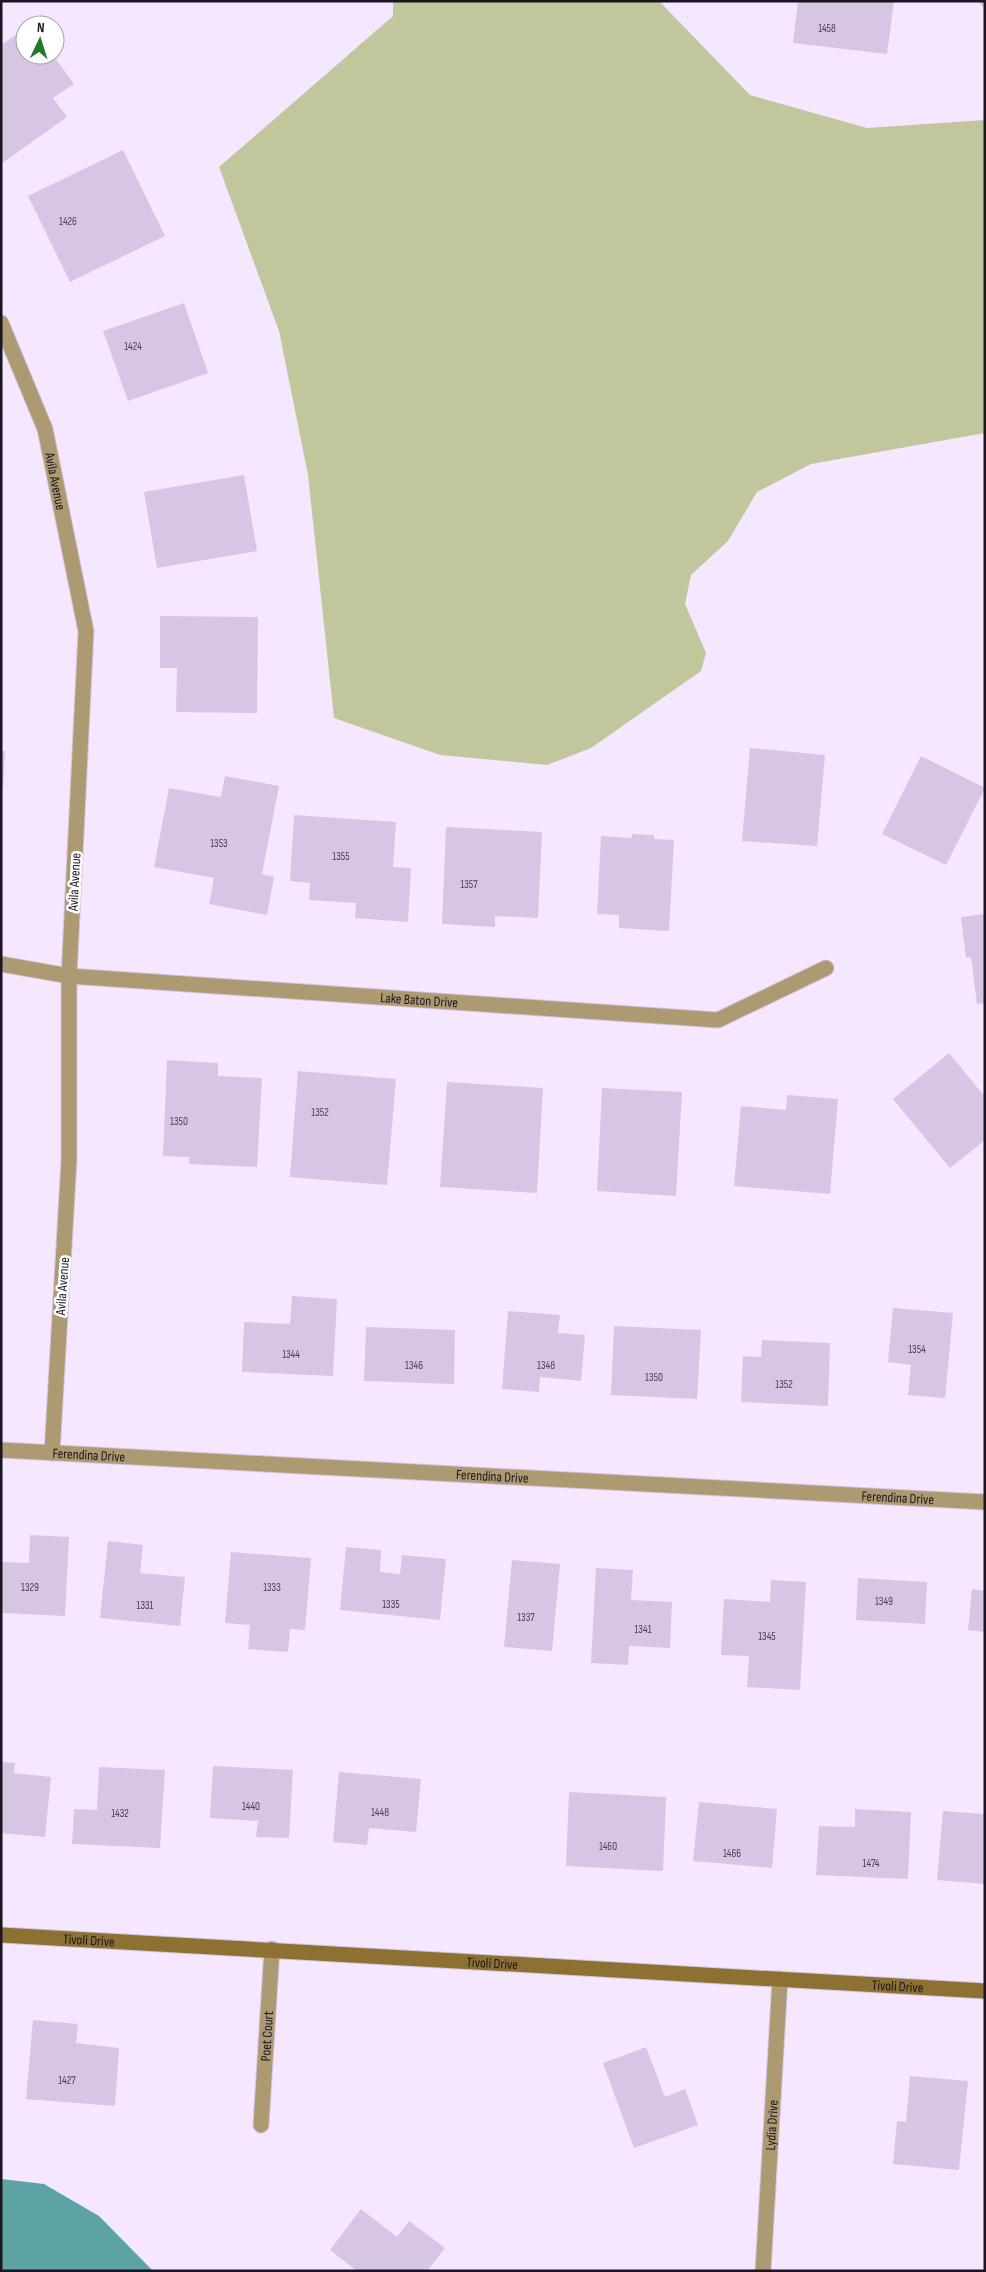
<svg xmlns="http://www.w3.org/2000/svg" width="986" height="2272" font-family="'Sofia Sans Condensed',sans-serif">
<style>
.green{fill:#c2c69d}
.water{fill:#5da3a4}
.building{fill:#d6c6e3}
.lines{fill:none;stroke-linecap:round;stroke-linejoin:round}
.street-casing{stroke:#d2c5db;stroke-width:17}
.secondary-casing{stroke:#d2c5db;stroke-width:17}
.street{stroke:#ad9a72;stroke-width:15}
.secondary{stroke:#8d7132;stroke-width:15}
.labels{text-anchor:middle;stroke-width:5;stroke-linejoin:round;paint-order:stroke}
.number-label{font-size:11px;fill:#4a4150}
.street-label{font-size:14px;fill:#1b151f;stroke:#fff}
</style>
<rect width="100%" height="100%" fill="#f5e7ff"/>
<!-- green -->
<path class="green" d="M393 1H659L750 95 867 128 985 120V433L811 464 757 492 728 541 691 575 685 604 706 653 701 671 591 748 547 765 440 755 334 718 308 475 279 331 219 167 393 16Z"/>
<!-- water -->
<path class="water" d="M1 2179 44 2184 99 2216 153 2271H1Z"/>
<!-- building -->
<g class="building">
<path d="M798 1H894L887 54 793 43Z"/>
<path d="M978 1H985V9Z"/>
<path d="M25 28V55H53L74 84 53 98 67 117 1 164V45Z"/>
<path d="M123 150 165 236 70 282 28 196Z"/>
<path d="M184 303 208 373 128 401 103 331Z"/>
<path d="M244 475 257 551 157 568 144 492Z"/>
<path d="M160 616 258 617 257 713 176 712 177 668H160Z"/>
<path d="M750 748 825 755 817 846 742 841Z"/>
<path d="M1 751H5L3 789H1Z"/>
<path d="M921 756 985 788 946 865 882 834Z"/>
<path d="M225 776 279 786 262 874 274 877 267 915 209 904 214 878 154 867 169 788 221 797Z"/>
<path d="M294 815 396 822 393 867 411 868 408 922 355 918 356 903 309 900 310 883 290 881Z"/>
<path d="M446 827 542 832 538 918 495 916V927L442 924Z"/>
<path d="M632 834 654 835V839L674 840 669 931 619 928V915L597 914 601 836 632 838Z"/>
<path d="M985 914V1003L977 1004 971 957 966 958 961 917Z"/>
<path d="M949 1053 985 1097V1140L950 1168 893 1099Z"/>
<path d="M167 1060 218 1063V1076L262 1078 257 1167 189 1164V1157L163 1156Z"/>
<path d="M298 1071 396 1079 387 1185 290 1177Z"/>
<path d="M447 1082 543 1088 537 1193 440 1187Z"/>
<path d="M602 1088 682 1092 676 1196 597 1191Z"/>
<path d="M787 1095 838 1099 830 1194 734 1186 741 1106 786 1110Z"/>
<path d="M292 1296 337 1299 333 1376 242 1372 244 1322 290 1324Z"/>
<path d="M893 1308 953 1313 945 1398 908 1395 911 1365 888 1362Z"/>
<path d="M508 1311 560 1315 558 1333 585 1335 581 1381 540 1377 539 1392 502 1389Z"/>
<path d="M614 1326 701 1330 697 1399 611 1395Z"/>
<path d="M366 1327 455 1330 454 1384 364 1381Z"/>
<path d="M762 1340 830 1343 828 1406 741 1402 743 1356 761 1357Z"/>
<path d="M30 1535 69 1537 65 1616 1 1613V1562L29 1563Z"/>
<path d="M108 1541 143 1545 140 1573 185 1577 180 1626 100 1618Z"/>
<path d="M346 1547 381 1550 380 1572 400 1574 402 1555 446 1559 440 1620 340 1610Z"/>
<path d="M231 1552 311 1558 305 1630 290 1629 288 1652 248 1649 250 1625 225 1623Z"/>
<path d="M512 1560 560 1564 552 1651 504 1647Z"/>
<path d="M596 1568 633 1570 631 1600 672 1602 670 1648 629 1646 628 1665 591 1663Z"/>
<path d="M858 1578 927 1582 925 1624 856 1620Z"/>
<path d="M771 1580 806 1582 800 1690 747 1687 749 1656 721 1655 724 1599 770 1602Z"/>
<path d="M972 1589 985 1591V1632L968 1630Z"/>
<path d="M1 1762 15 1763 14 1773 51 1777 45 1837 1 1833Z"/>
<path d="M213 1766 293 1770 289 1838 256 1837 258 1821 210 1818Z"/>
<path d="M99 1767 165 1770 160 1848 72 1844 74 1809 97 1810Z"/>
<path d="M339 1772 421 1779 416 1832 369 1828 367 1845 333 1842Z"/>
<path d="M569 1792 666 1797 663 1871 566 1866Z"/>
<path d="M699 1802 777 1809 772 1868 693 1861Z"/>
<path d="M855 1809 911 1812 908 1879 816 1875 819 1826 855 1827Z"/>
<path d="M943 1811 985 1814V1884L937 1880Z"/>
<path d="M33 2020 78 2024 76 2043 119 2048 115 2106 26 2099Z"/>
<path d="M646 2047 665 2097 685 2089 698 2125 634 2148 603 2063Z"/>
<path d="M910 2076 968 2081 959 2170 893 2164 897 2121 906 2122Z"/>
<path d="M361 2209 397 2237 409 2221 445 2248 427 2271H357L330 2250Z"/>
</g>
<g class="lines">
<defs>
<g id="street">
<path id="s1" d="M1 323 45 429 86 631 69 976V1160L52 1453"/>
<path id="s2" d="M1 964 69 976 718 1020 826 968"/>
<path id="s3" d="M1 1450 985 1502"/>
<path id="s4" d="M261 2125 272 1949"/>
<path id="s5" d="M763 2271 780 1979"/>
</g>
<g id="secondary">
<path id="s6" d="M1 1935 985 1991"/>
</g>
</defs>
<!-- street casing -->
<use href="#street" class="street-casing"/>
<!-- secondary casing -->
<use href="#secondary" class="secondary-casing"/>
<!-- street -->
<use href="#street" class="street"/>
<!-- secondary -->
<use href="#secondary" class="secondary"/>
</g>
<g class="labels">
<!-- number labels -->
<g class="number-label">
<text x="827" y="32">1458</text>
<text x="68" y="225">1426</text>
<text x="133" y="350">1424</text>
<text x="219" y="847">1353</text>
<text x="341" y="860">1355</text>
<text x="469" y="888">1357</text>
<text x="320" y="1116">1352</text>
<text x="179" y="1125">1350</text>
<text x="917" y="1353">1354</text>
<text x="291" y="1358">1344</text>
<text x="414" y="1369">1346</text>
<text x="546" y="1369">1348</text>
<text x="654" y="1381">1350</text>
<text x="784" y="1388">1352</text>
<text x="30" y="1591">1329</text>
<text x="272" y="1591">1333</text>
<text x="884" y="1605">1349</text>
<text x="391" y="1608">1335</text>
<text x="145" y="1609">1331</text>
<text x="526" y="1621">1337</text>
<text x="643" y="1633">1341</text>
<text x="767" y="1640">1345</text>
<text x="251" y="1810">1440</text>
<text x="380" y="1816">1448</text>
<text x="120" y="1817">1432</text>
<text x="608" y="1850">1460</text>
<text x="732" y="1857">1466</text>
<text x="871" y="1867">1474</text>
<text x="67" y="2084">1427</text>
</g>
<!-- street labels -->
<g class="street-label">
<text dy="5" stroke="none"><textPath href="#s1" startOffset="168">Avila Avenue</textPath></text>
<text transform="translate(74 882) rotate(-87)" y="5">Avila Avenue</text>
<text dy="5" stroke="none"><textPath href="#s2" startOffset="420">Lake Baton Drive</textPath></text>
<text transform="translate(62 1286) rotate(-86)" y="5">Avila Avenue</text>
<text dy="5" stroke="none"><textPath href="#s3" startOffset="88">Ferendina Drive</textPath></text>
<text dy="5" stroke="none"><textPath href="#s3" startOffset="492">Ferendina Drive</textPath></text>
<text dy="5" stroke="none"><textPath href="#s3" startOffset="898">Ferendina Drive</textPath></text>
<text dy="5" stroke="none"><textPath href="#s6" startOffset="88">Tivoli Drive</textPath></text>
<text dy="5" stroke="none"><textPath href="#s6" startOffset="492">Tivoli Drive</textPath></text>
<text dy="5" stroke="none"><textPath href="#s6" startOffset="898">Tivoli Drive</textPath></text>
<text dy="5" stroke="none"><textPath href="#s4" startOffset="89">Poet Court</textPath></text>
<text dy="5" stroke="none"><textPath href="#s5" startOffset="146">Lydia Drive</textPath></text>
</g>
</g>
<!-- border -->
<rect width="986" height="2272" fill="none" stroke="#1b151f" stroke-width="5"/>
<!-- north arrow -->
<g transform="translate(40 40) rotate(4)"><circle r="24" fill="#ffffff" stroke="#a4a1a5"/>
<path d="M0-4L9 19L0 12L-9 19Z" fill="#217a28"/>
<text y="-8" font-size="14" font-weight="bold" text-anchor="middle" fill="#1b151f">N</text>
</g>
</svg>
